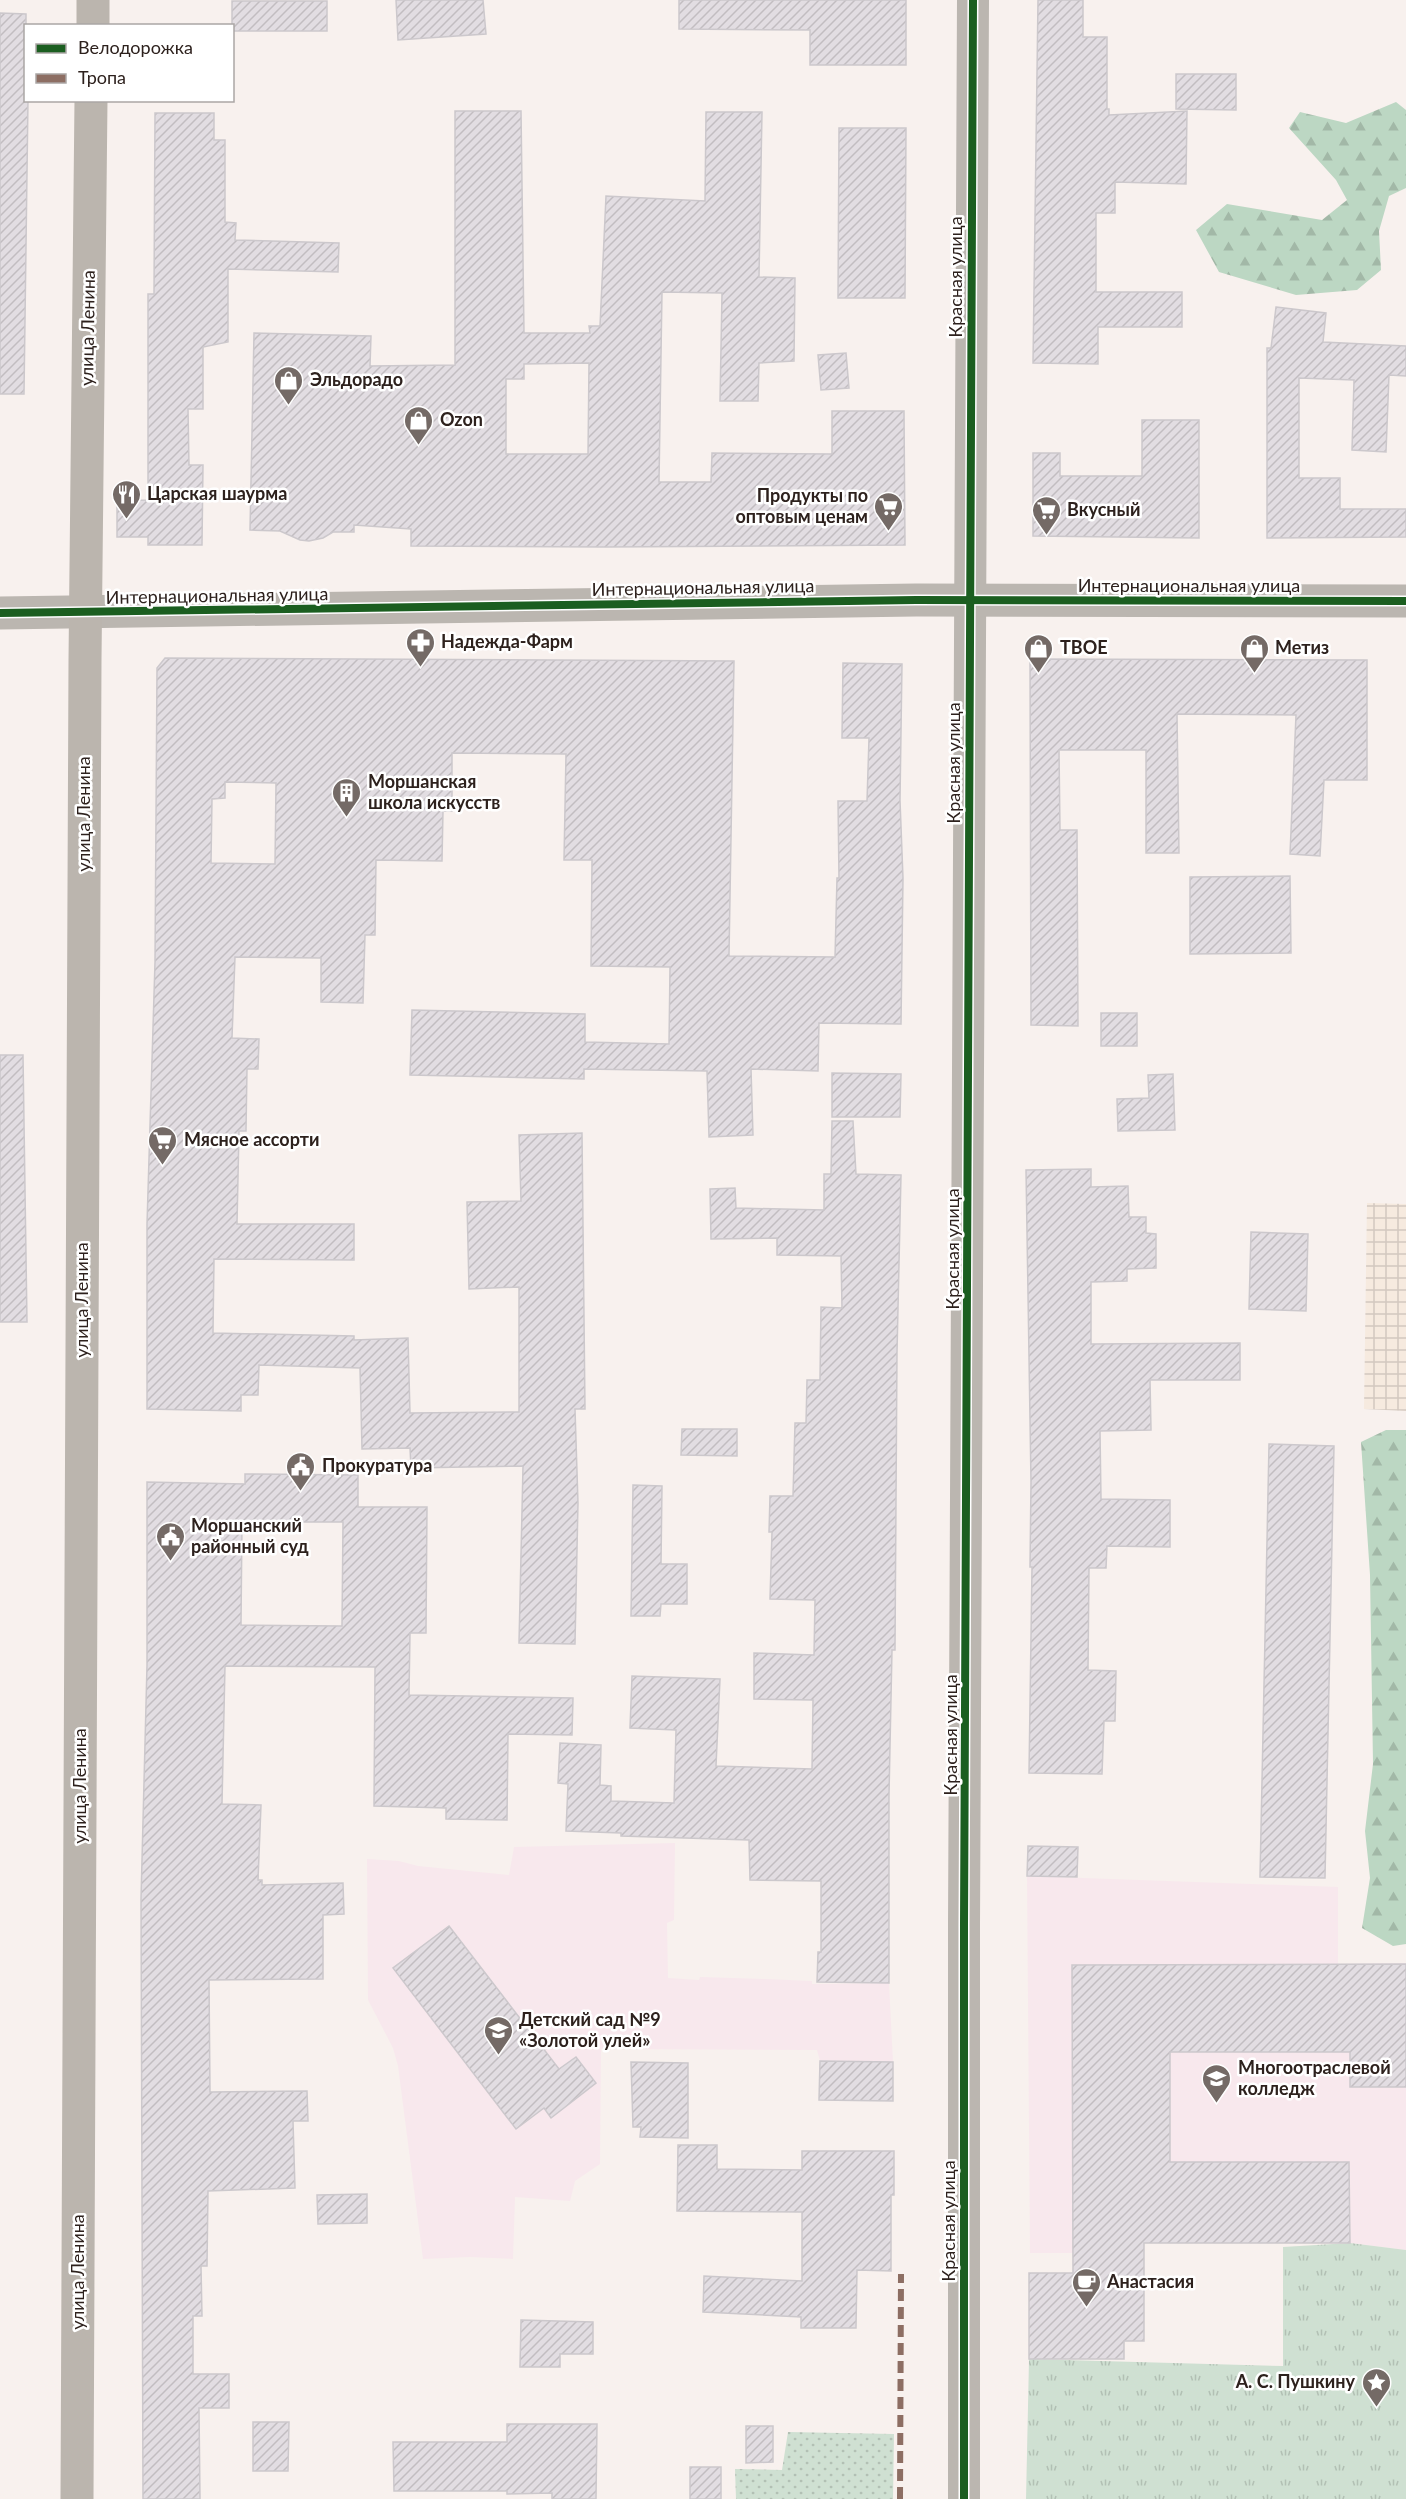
<svg xmlns="http://www.w3.org/2000/svg" width="1406" height="2499" font-family="Lato,sans-serif">
<style>
.industrial{fill:url(#industrial-grid)}
.education{fill:#f8e8ed}
.grass{fill:url(#grass-dots)}
.forest{fill:url(#forest-firs)}
.park{fill:url(#park-tufts)}
.building{fill:url(#building-hatch);stroke:#ccc8cc;stroke-width:1.5;fill-rule:evenodd}
.lines{fill:none;stroke-linecap:round;stroke-linejoin:round}
.minor{stroke:#bbb6b0;stroke-width:32}
.tertiary{stroke:#bbb6b0;stroke-width:33}
.secondary{stroke:#bbb5ae;stroke-width:33}
.quiet{stroke:#8d6e63;stroke-width:6;stroke-dasharray:12 6;stroke-linecap:butt}
.cycleway-casing{stroke:#fff;stroke-width:11}
.cycleway{stroke:#1b5e20;stroke-width:8}
.labels{text-anchor:middle;stroke-width:5;stroke-linejoin:round;paint-order:stroke}
.street-label{font-size:18px;fill:#2d211d;stroke:#fff}
.poi-label{font-size:18px;font-weight:bold;fill:#2d211d;stroke:#fff;text-anchor:start}
</style>
<defs>
<pattern id="industrial-grid" width="8" height="8" patternUnits="userSpaceOnUse" patternTransform="scale(1.5)"><rect width="8" height="8" fill="#f6eadf"/><path d="M0 4h8M4 0v8" fill="none" stroke="#d3c8bf"/></pattern>
<pattern id="grass-dots" width="8" height="8" patternUnits="userSpaceOnUse" patternTransform="scale(1.5)"><rect width="8" height="8" fill="#cfe0d2"/><path d="M2 2h.1M6 6h.1" fill="none" stroke="#b2c0b4" stroke-width="1.8" stroke-linecap="round"/></pattern>
<pattern id="forest-firs" width="22" height="20" patternUnits="userSpaceOnUse" patternTransform="scale(1.5)"><rect width="22" height="20" fill="#bcd7c3"/><path d="M5 1l3.5 6h-7zM16 11l3.5 6h-7z" fill="#a2b8a7"/></pattern>
<pattern id="park-tufts" width="24" height="20" patternUnits="userSpaceOnUse" patternTransform="scale(1.5)"><rect width="24" height="20" fill="#cfe0d2"/><path d="M3 7l-1-3M5 7V3M7 7l1-3M15 17l-1-3M17 17v-4M19 17l1-3" fill="none" stroke="#b2c0b4"/></pattern>
<pattern id="building-hatch" width="6" height="6" patternUnits="userSpaceOnUse" patternTransform="scale(1.5)"><rect width="6" height="6" fill="#e2dde2"/><path d="M-1 1l2-2M0 6l6-6M5 7l2-2" fill="none" stroke="#c2bdc1"/></pattern>
</defs>
<rect width="100%" height="100%" fill="#f8f1ee"/>
<!-- industrial -->
<path class="industrial" d="M1367 1203 1406 1204V1411L1364 1409Z"/>
<!-- education -->
<g class="education">
<path d="M675 1843 674 1920 667 1923 668 1978 699 1980 700 1977 765 1979 812 1981V1984L889 1983 893 2062 820 2061 817 2050 601 2049 600 2164 575 2181 570 2201 515 2197 513 2259 470 2257 423 2259 398 2066 393 2048 368 2000 367 1859 399 1861 418 1866 509 1875 514 1847Z"/>
<path d="M1027 1876 1338 1887V1964L1406 1963V2250L1350 2243H1074L1073 2253H1030Z"/>
</g>
<!-- grass -->
<path class="grass" d="M788 2432 894 2434 893 2499H736L735 2469 782 2470Z"/>
<!-- forest -->
<g class="forest">
<path d="M1396 102 1406 110V188L1389 196 1379 231 1381 270 1357 290 1296 295 1219 272 1196 230 1227 204 1322 220 1347 200 1336 180 1289 128 1300 112 1346 123Z"/>
<path d="M1386 1430H1406V1944L1393 1946 1362 1928 1370 1878 1365 1831 1373 1764 1370 1575 1361 1442Z"/>
</g>
<!-- park -->
<path class="park" d="M1350 2243 1406 2250V2499H1026L1029 2359 1283 2366V2247Z"/>
<!-- building -->
<g class="building">
<path d="M396 0H483L486 34 398 40Z"/>
<path d="M679 0H906V65H810V30L679 29Z"/>
<path d="M1038 0H1083V37H1107V109H1109V115L1187 111 1186 184 1115 182V213H1096V292H1182V327H1098V364L1033 363Z"/>
<rect x="232" y="1" width="95" height="30"/>
<path d="M0 13 26 14V100H28L24 394H0Z"/>
<path d="M1176 74H1236V110L1176 109Z"/>
<path d="M455 111H521L524 333H590L589 326H600L606 196 705 201 706 112H762L759 277 795 278 794 361 759 363 758 401H720L722 293 662 292 659 482H711L712 453 832 454V411H904L905 545 605 547 411 546V529L354 525V532H333L323 538 309 541 300 540 280 531 250 530 254 333 371 336 370 366 455 365ZM589 363 588 454H506V379H524V364Z"/>
<path d="M155 113H214V140H225V222L236 223 235 240 339 243 338 272 228 269V342L203 347V409H188L189 465H203L202 545H148V537H117V501L148 500V294H154Z"/>
<path d="M839 128H906L905 298H838Z"/>
<path d="M1276 307 1326 313 1323 342 1406 346V376L1389 375 1386 452 1352 450 1354 380 1299 378V478H1340V509H1406V537L1267 538V348H1271Z"/>
<path d="M846 353 849 388 821 390 818 355Z"/>
<path d="M1142 420H1199V538L1033 536V453H1060V476H1142Z"/>
<path d="M165 658 734 661 729 956 835 957 837 878H839L838 801H867L869 738H842L843 663 902 664 900 800 903 878 901 1024 819 1023 818 1071 751 1069 753 1135 709 1137 707 1071 584 1069V1079L410 1075 412 1010 585 1014V1042L669 1044 670 967 591 966 592 860H564L566 754 452 753V811H443L442 861 376 860 375 935H365L363 1003 321 1002V958L235 957 232 1038 259 1039 258 1069H247L246 1131H239L237 1224H354V1260L214 1259 213 1333 354 1336V1340L408 1338 410 1413 519 1412V1287L469 1289 467 1202 521 1201 519 1135 582 1133 585 1409H575L578 1503 575 1644 519 1643 523 1466 411 1468 410 1448 362 1449 360 1368 259 1365 258 1395H241V1411L147 1409V1224L155 962 157 668ZM225 782 276 783 275 864 211 863 212 799 225 798Z"/>
<path d="M1030 659 1367 660V780H1324L1320 856 1290 854 1296 715 1177 714 1179 853H1146V750H1059L1060 830H1077L1078 1026 1031 1025Z"/>
<path d="M1290 876 1291 953 1190 954V877Z"/>
<rect x="1101" y="1013" width="36" height="33"/>
<path d="M0 1055H23L27 1322H0Z"/>
<path d="M832 1073 901 1074 900 1117H832Z"/>
<path d="M1173 1074 1175 1130 1118 1131 1117 1099 1149 1098 1148 1075Z"/>
<path d="M832 1121H853L856 1174 901 1175 897 1353 895 1650H892L889 1795V1983L817 1982 818 1952H821V1881L750 1880 749 1840 621 1836V1833L566 1831 568 1784 558 1783 560 1743 601 1745 600 1785 611 1786V1801L674 1803 676 1730 630 1728 632 1676 720 1679 716 1766 812 1769 813 1700 754 1699V1653L814 1655 815 1600 770 1599 772 1532H769L770 1496H793L795 1423H806L807 1380H820L821 1307 842 1308 841 1256 777 1255V1238L711 1239 710 1189 735 1188 736 1208 824 1210V1174H831Z"/>
<path d="M1091 1169V1187L1128 1186 1129 1217H1146V1233L1156 1234V1268L1127 1269V1281L1091 1282V1344L1240 1343V1380H1150L1151 1430 1100 1431 1101 1499 1170 1500V1547L1107 1546 1106 1568H1089L1088 1670 1116 1671 1115 1721H1104L1102 1774 1029 1773 1032 1567H1030L1031 1482 1026 1170Z"/>
<path d="M1251 1232 1308 1234 1306 1311 1249 1309Z"/>
<path d="M682 1429H737V1456L681 1455Z"/>
<path d="M1269 1444 1334 1446 1325 1878 1260 1877Z"/>
<path d="M245 1474 358 1475V1507H427L426 1633H410L409 1695 573 1698 572 1735 508 1734 507 1820 446 1819V1808L374 1806 375 1667 225 1666 222 1804 261 1805 258 1880H262V1885L343 1883 344 1914 323 1915V1979L209 1980 210 2092 307 2091 308 2121H293L295 2188 208 2191 207 2266H201L202 2316H193V2374H229V2408H199L200 2499H143L141 1899 147 1665V1482L245 1484ZM242 1522H343L342 1626 241 1625Z"/>
<path d="M633 1485 662 1486 661 1564H687V1604H661L660 1616H631Z"/>
<path d="M1028 1846 1078 1847 1077 1877 1027 1876Z"/>
<path d="M449 1926 559 2069 576 2057 596 2083 551 2118 544 2108 516 2129 393 1968Z"/>
<path d="M1406 1964V2087H1350V2052H1170V2162H1349L1350 2243H1144V2341H1124V2359H1029V2273H1073L1072 1965Z"/>
<path d="M820 2061 893 2062V2101L819 2100Z"/>
<path d="M631 2062 688 2063V2138L640 2137 641 2127H633Z"/>
<path d="M678 2145H717V2169L802 2170V2151H894V2195H891V2271L857 2270 856 2328H801V2317L703 2312 704 2276 802 2281V2212L677 2211Z"/>
<path d="M367 2194V2223L318 2224 317 2195Z"/>
<path d="M521 2320 593 2322V2354H560V2367H520Z"/>
<path d="M253 2422H289L288 2471H253Z"/>
<path d="M507 2424H597L596 2499H552V2493L507 2494V2491H394L393 2442H507Z"/>
<path d="M746 2426H773V2462L746 2463Z"/>
<rect x="690" y="2467" width="31" height="32"/>
</g>
<g class="lines">
<!-- minor -->
<path class="minor" d="M964 2499V1926L973 0"/>
<!-- tertiary -->
<path class="tertiary" d="M0 613 916 600 1406 601"/>
<!-- secondary -->
<g class="secondary">
<path d="M93 26V0"/>
<path d="M77 2499 85 660 91 100"/>
</g>
<!-- quiet -->
<path class="quiet" d="M900 2499 901 2274"/>
<defs>
<g id="cycleway">
<path d="M0 613 916 600 1406 601"/>
<path d="M964 2499V1926L973 0"/>
</g>
</defs>
<!-- cycleway casing -->
<use href="#cycleway" class="cycleway-casing"/>
<!-- cycleway -->
<use href="#cycleway" class="cycleway"/>
</g>
<!-- icons -->
<defs>
<symbol id="shop-pin" viewBox="-11 -11 22 30"><path d="M0 17L-7.5 6A9.5 9.5 0 1 1 7.5 6Z" fill="#746a66" stroke="#fff"/><path d="M-5-2.5h2.3a2.7 3.5 0 0 1 5.4 0H5L5.5 6h-11ZM-1.5-2.5h3a1.5 2.3 0 0 0-3 0Z" fill="#fff"/></symbol>
<symbol id="restaurant-pin" viewBox="-11 -11 22 30"><path d="M0 17L-7.5 6A9.5 9.5 0 1 1 7.5 6Z" fill="#746a66" stroke="#fff"/><path d="M-5-6h1v4h1v-4h1v4h1v-4h1v5L-1.5 .5V6h-2V.5L-5-1ZM5-6V6H3V1.5H1.5Q1.5-4 5-6Z" fill="#fff"/></symbol>
<symbol id="supermarket-pin" viewBox="-11 -11 22 30"><path d="M0 17L-7.5 6A9.5 9.5 0 1 1 7.5 6Z" fill="#746a66" stroke="#fff"/><path d="M-6-5.5h2.5l.6 2H6L4.5 2H-2.5L-4.4-4H-6ZM-1.5 3.2a1.3 1.3 0 1 0 .1 0ZM3 3.2a1.3 1.3 0 1 0 .1 0Z" fill="#fff"/></symbol>
<symbol id="pharmacy-pin" viewBox="-11 -11 22 30"><path d="M0 17L-7.5 6A9.5 9.5 0 1 1 7.5 6Z" fill="#746a66" stroke="#fff"/><path d="M-2-6h4v4h4v4h-4v4h-4v-4h-4v-4h4Z" fill="#fff"/></symbol>
<symbol id="building-pin" viewBox="-11 -11 22 30"><path d="M0 17L-7.5 6A9.5 9.5 0 1 1 7.5 6Z" fill="#746a66" stroke="#fff"/><path d="M-4-6H4V6H1V3H-1V6H-4ZM-2.5-4.3h1.7v1.8h-1.7ZM.8-4.3h1.7v1.8H.8ZM-2.5-1h1.7V.8h-1.7ZM.8-1h1.7V.8H.8Z" fill="#fff"/></symbol>
<symbol id="civic-pin" viewBox="-11 -11 22 30"><path d="M0 17L-7.5 6A9.5 9.5 0 1 1 7.5 6Z" fill="#746a66" stroke="#fff"/><path d="M-.6-6.5H3V-4.5H.6V-3L4-1V1h2V6H-6V1h2V-1L-.6-3ZM-1.2 2.5V6h2.4V2.5Z" fill="#fff"/></symbol>
<symbol id="school-pin" viewBox="-11 -11 22 30"><path d="M0 17L-7.5 6A9.5 9.5 0 1 1 7.5 6Z" fill="#746a66" stroke="#fff"/><path d="M0-5L7-2L0 1L-7-2ZM-4 1L0 2.5L4 1V4Q0 6-4 4Z" fill="#fff"/></symbol>
<symbol id="university-pin" viewBox="-11 -11 22 30"><path d="M0 17L-7.5 6A9.5 9.5 0 1 1 7.5 6Z" fill="#746a66" stroke="#fff"/><path d="M0-5L7-2L0 1L-7-2ZM-4 1L0 2.5L4 1V4Q0 6-4 4Z" fill="#fff"/></symbol>
<symbol id="cafe-pin" viewBox="-11 -11 22 30"><path d="M0 17L-7.5 6A9.5 9.5 0 1 1 7.5 6Z" fill="#746a66" stroke="#fff"/><path d="M-5.5-4.5H6V0H3Q3 3.5 0 3.5H-2.5Q-5.5 3.5-5.5 0ZM3-3.2v2h1.7v-2ZM-6 4.5H4V6H-6Z" fill="#fff"/></symbol>
<symbol id="sight-pin" viewBox="-11 -11 22 30"><path d="M0 17L-7.5 6A9.5 9.5 0 1 1 7.5 6Z" fill="#746a66" stroke="#fff"/><path d="M0-6L1.8-2.2L6-1.7L2.9 1.2L3.7 5.4L0 3.3L-3.7 5.4L-2.9 1.2L-6-1.7L-1.8-2.2Z" fill="#fff"/></symbol>
</defs>
<g fill-rule="evenodd">
<use href="#shop-pin" x="272" y="364" width="33" height="45"/>
<use href="#shop-pin" x="402" y="404" width="33" height="45"/>
<use href="#restaurant-pin" x="110" y="478" width="33" height="45"/>
<use href="#supermarket-pin" x="872" y="490" width="33" height="45"/>
<use href="#supermarket-pin" x="1030" y="494" width="33" height="45"/>
<use href="#pharmacy-pin" x="404" y="626" width="33" height="45"/>
<use href="#shop-pin" x="1022" y="632" width="33" height="45"/>
<use href="#shop-pin" x="1238" y="632" width="33" height="45"/>
<use href="#building-pin" x="330" y="776" width="33" height="45"/>
<use href="#supermarket-pin" x="146" y="1124" width="33" height="45"/>
<use href="#civic-pin" x="284" y="1450" width="33" height="45"/>
<use href="#civic-pin" x="154" y="1520" width="33" height="45"/>
<use href="#school-pin" x="482" y="2014" width="33" height="45"/>
<use href="#university-pin" x="1200" y="2062" width="33" height="45"/>
<use href="#cafe-pin" x="1070" y="2266" width="33" height="45"/>
<use href="#sight-pin" x="1360" y="2366" width="33" height="45"/>
</g>
<g class="labels">
<!-- street labels -->
<g class="street-label">
<text transform="translate(956 277) rotate(-90)" y="6">Красная улица</text>
<text transform="translate(88 328) rotate(-89)" y="6">улица Ленина</text>
<text x="1189" y="592">Интернациональная улица</text>
<text transform="translate(703 588) rotate(-1)" y="6">Интернациональная улица</text>
<text transform="translate(217 596) rotate(-1)" y="6">Интернациональная улица</text>
<text transform="translate(954 763) rotate(-90)" y="6">Красная улица</text>
<text transform="translate(84 814) rotate(-90)" y="6">улица Ленина</text>
<text transform="translate(953 1249) rotate(-90)" y="6">Красная улица</text>
<text transform="translate(82 1300) rotate(-90)" y="6">улица Ленина</text>
<text transform="translate(951 1735) rotate(-90)" y="6">Красная улица</text>
<text transform="translate(80 1786) rotate(-90)" y="6">улица Ленина</text>
<text transform="translate(949 2221) rotate(-90)" y="6">Красная улица</text>
<text transform="translate(78 2272) rotate(-90)" y="6">улица Ленина</text>
</g>
<!-- poi labels -->
<g class="poi-label">
<text x="310" y="386">Эльдорадо</text>
<text x="440" y="426">Ozon</text>
<text x="147" y="500">Царская шаурма</text>
<text x="868" y="502" text-anchor="end">Продукты по<tspan x="868" dy="21">оптовым ценам</tspan></text>
<text x="1067" y="516">Вкусный</text>
<text x="441" y="648">Надежда-Фарм</text>
<text x="1060" y="654">ТВОЕ</text>
<text x="1275" y="654">Метиз</text>
<text x="368" y="788">Моршанская<tspan x="368" dy="21">школа искусств</tspan></text>
<text x="184" y="1146">Мясное ассорти</text>
<text x="322" y="1472">Прокуратура</text>
<text x="191" y="1532">Моршанский<tspan x="191" dy="21">районный суд</tspan></text>
<text x="519" y="2026">Детский сад №9<tspan x="519" dy="21">«Золотой улей»</tspan></text>
<text x="1238" y="2074">Многоотраслевой<tspan x="1238" dy="21">колледж</tspan></text>
<text x="1107" y="2288">Анастасия</text>
<text x="1355" y="2388" text-anchor="end">А. С. Пушкину</text>
</g>
</g>
<!-- legend -->
<rect x="24" y="24" width="210" height="78" fill="#ffffff" stroke="#aba6a5" stroke-width="1.5"/>
<rect x="36" y="44" width="30" height="9" fill="#1b5e20" stroke="#aba6a5" stroke-width="1.5"/>
<text x="78" y="54" font-size="18" fill="#2d211d">Велодорожка</text>
<rect x="36" y="74" width="30" height="9" fill="#8d6e63" stroke="#aba6a5" stroke-width="1.5"/>
<text x="78" y="84" font-size="18" fill="#2d211d">Тропа</text>
</svg>
